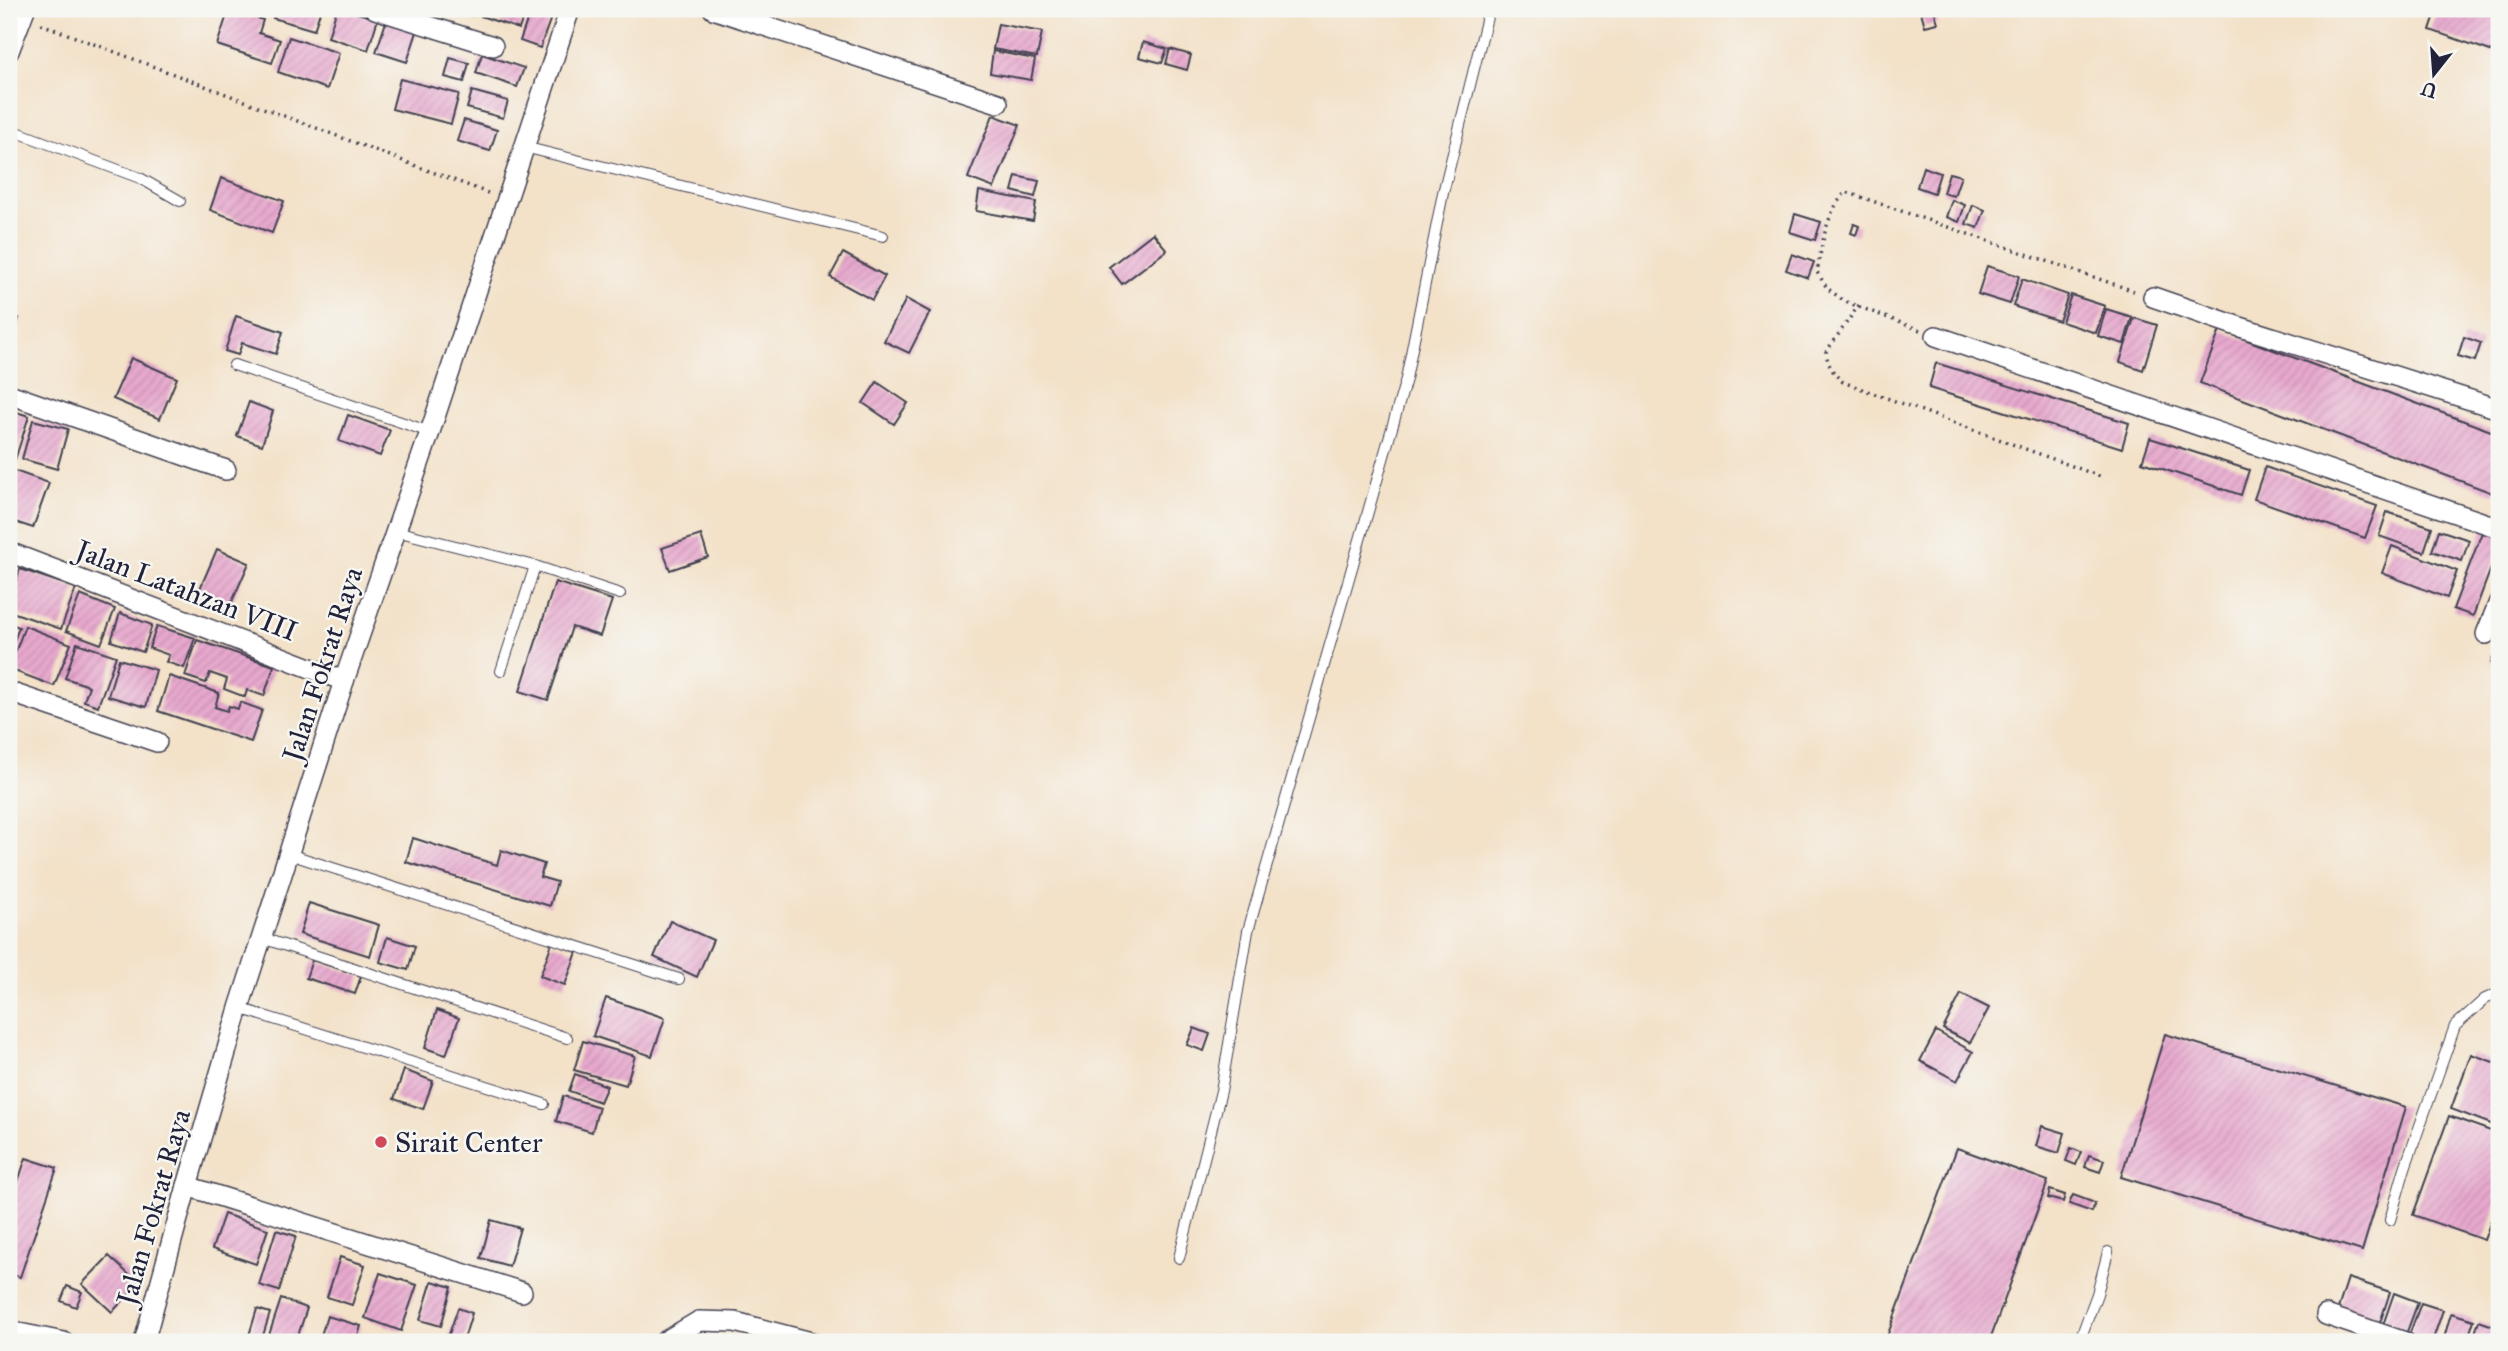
<svg xmlns="http://www.w3.org/2000/svg" width="2508" height="1351" font-family="'IM FELL Great Primer',serif">
<style>
.building{fill:url(#building-hatch)}
.lines{fill:none;stroke-linecap:round;stroke-linejoin:round}
.service-casing{stroke:#413f50;stroke-width:12}
.minor-casing{stroke:#413f50;stroke-width:22}
.path{stroke:#413f50;stroke-width:3.5;stroke-dasharray:2 5;stroke-linecap:butt}
.service{stroke:#fff;stroke-width:10}
.minor{stroke:#fff;stroke-width:19}
.poi-dot{fill:#d1495b;stroke:#f6f6f2;stroke-width:2.5}
.labels{text-anchor:middle;stroke-width:5;stroke-linejoin:round;paint-order:stroke}
.street-label{font-size:28px;fill:#22223b;stroke:#f6f6f2}
.poi-label{font-size:28px;fill:#22223b;stroke:#f6f6f2;text-anchor:start}
</style>
<defs>
<pattern id="building-hatch" width="6" height="6" patternUnits="userSpaceOnUse" patternTransform="scale(1.75)"><rect width="6" height="6" fill="#e7a8cd"/><path d="M-1 1l2-2M0 6l6-6M5 7l2-2" fill="none" stroke="#c690b1"/></pattern>
</defs>
<rect width="100%" height="100%" fill="#f6f6f2"/>
<filter id="ink" filterUnits="userSpaceOnUse"><feTurbulence type="fractalNoise" baseFrequency=".0143" numOctaves="2"/><feDisplacementMap in="SourceGraphic" scale="14" xChannelSelector="R" yChannelSelector="G"/><feConvolveMatrix kernelMatrix="1 2 1 2 8 2 1 2 1" color-interpolation-filters="sRGB"/></filter>
<filter id="wash" filterUnits="userSpaceOnUse"><feTurbulence type="fractalNoise" baseFrequency=".00686" numOctaves="4" result="noise"/><feDisplacementMap in="SourceGraphic" scale="28" xChannelSelector="R" yChannelSelector="G"/><feGaussianBlur stdDeviation="1.57" result="paint"/><feColorMatrix in="noise" values="0 0 0 0 0 0 0 0 0 0 0 0 0 0 0 0 0 1.4 0 .05"/><feComposite in="paint" operator="in"/></filter>
<g filter="url(#wash)">
<rect width="100%" height="100%" fill="#f3e1c8"/>
<g id="blocks">
<!-- building -->
<g class="building">
<path d="M9 9H19L15 24 9 22Z"/>
<path d="M229 9 263 20 259 33 280 40 272 63 217 45Z"/>
<path d="M247 9H265L263 14Z"/>
<path d="M276 9H321L314 30 273 18Z"/>
<path d="M337 9H344L378 19 368 50 328 37Z"/>
<path d="M452 9H474L472 16Z"/>
<path d="M483 9H526L519 29 481 16Z"/>
<path d="M531 9H554L540 48 520 41Z"/>
<path d="M1934 9 1938 23 1925 26 1921 12Z"/>
<path d="M2437 9H2499V54L2430 30Z"/>
<path d="M386 22 417 32 407 62 376 52Z"/>
<path d="M998 24 1042 32 1037 57 993 49Z"/>
<path d="M289 37 339 53 327 89 278 72Z"/>
<path d="M1143 42 1167 49 1162 63 1139 57Z"/>
<path d="M1170 49 1191 55 1187 70 1166 64Z"/>
<path d="M993 51 1035 59 1031 80 990 73Z"/>
<path d="M482 54 524 68 517 87 476 73Z"/>
<path d="M450 58 469 63 464 82 445 77Z"/>
<path d="M400 79 459 94 451 124 392 109Z"/>
<path d="M472 91 508 101 503 118 467 108Z"/>
<path d="M993 115 1020 125 994 188 968 178Z"/>
<path d="M464 120 497 130 490 151 457 141Z"/>
<path d="M1923 167 1940 173 1934 193 1917 187Z"/>
<path d="M1949 173 1961 176 1954 196 1943 193Z"/>
<path d="M1016 176 1039 181 1035 197 1012 191Z"/>
<path d="M221 178 284 201 272 233 210 210Z"/>
<path d="M979 191 1036 202 1033 221 976 211Z"/>
<path d="M1952 200 1965 205 1959 222 1946 217Z"/>
<path d="M1973 205 1985 210 1978 228 1966 224Z"/>
<path d="M1795 214 1821 222 1815 240 1790 232Z"/>
<path d="M1854 224 1859 226 1856 235 1851 233Z"/>
<path d="M1153 233 1167 250 1122 284 1109 267Z"/>
<path d="M843 253 885 276 872 300 830 277Z"/>
<path d="M1792 254 1814 262 1808 278 1786 270Z"/>
<path d="M1987 266 2019 276 2010 304 1978 294Z"/>
<path d="M2022 279 2068 295 2059 321 2013 306Z"/>
<path d="M2071 295 2105 306 2096 333 2062 322Z"/>
<path d="M906 299 930 312 909 353 884 341Z"/>
<path d="M2106 309 2132 317 2124 344 2098 336Z"/>
<path d="M9 316 19 318 10 353H9Z"/>
<path d="M236 316 283 332 276 354 242 343 238 355 225 351Z"/>
<path d="M2134 318 2157 325 2143 370 2120 362Z"/>
<path d="M2220 330 2499 434V481L2495 494 2200 383Z"/>
<path d="M2464 337 2481 343 2475 361 2458 356Z"/>
<path d="M131 358 177 378 160 419 113 399Z"/>
<path d="M1936 363 2129 423 2122 448 1929 388Z"/>
<path d="M877 382 908 403 894 424 863 403Z"/>
<path d="M249 402 273 411 262 445 237 436Z"/>
<path d="M13 411 29 416 15 460 9 458V424Z"/>
<path d="M348 415 390 430 380 456 339 441Z"/>
<path d="M33 420 68 429 57 469 22 459Z"/>
<path d="M2150 438 2249 470 2241 495 2142 462Z"/>
<path d="M2265 467 2377 506 2365 538 2254 499Z"/>
<path d="M9 469 49 483 33 528 9 520Z"/>
<path d="M2387 512 2432 527 2424 552 2379 536Z"/>
<path d="M2484 527 2499 533V547L2473 616 2453 609Z"/>
<path d="M2439 530 2469 540 2462 561 2432 551Z"/>
<path d="M701 535 708 557 670 570 662 548Z"/>
<path d="M2392 546 2457 571 2447 598 2382 573Z"/>
<path d="M217 549 249 563 231 604 199 591Z"/>
<path d="M20 569 76 588 61 629 9 611V601Z"/>
<path d="M555 582 612 600 600 636 572 627 548 700 520 691Z"/>
<path d="M80 595 115 609 101 644 66 631Z"/>
<path d="M120 613 152 625 143 652 111 641Z"/>
<path d="M9 623 19 627 9 654Z"/>
<path d="M25 626 71 644 54 686 9 669Z"/>
<path d="M157 626 195 638 184 668 166 662 169 655 149 648Z"/>
<path d="M197 640 274 666 264 696 247 690 245 697 224 689 227 679 210 673 206 683 185 676Z"/>
<path d="M2499 642V666L2491 663Z"/>
<path d="M77 643 116 656 98 706 84 701 89 686 65 678Z"/>
<path d="M119 659 156 670 146 707 108 696Z"/>
<path d="M169 676 219 693 215 707 227 711 229 706 238 709 240 702 262 710 251 742 158 711Z"/>
<path d="M413 838 497 865 501 850 544 864 540 877 557 882 550 906 406 862Z"/>
<path d="M309 903 379 925 370 956 300 934Z"/>
<path d="M670 921 713 940 697 977 654 957Z"/>
<path d="M387 937 415 946 408 970 380 962Z"/>
<path d="M552 943 577 952 565 985 540 976Z"/>
<path d="M312 960 361 976 355 994 306 978Z"/>
<path d="M1961 994 1989 1008 1970 1043 1943 1029Z"/>
<path d="M606 998 665 1018 652 1056 593 1036Z"/>
<path d="M437 1010 459 1018 446 1055 425 1048Z"/>
<path d="M1194 1028 1210 1034 1204 1051 1187 1045Z"/>
<path d="M1936 1031 1973 1052 1957 1081 1920 1061Z"/>
<path d="M2165 1034 2406 1107 2362 1251 2121 1177Z"/>
<path d="M583 1041 635 1056 626 1085 574 1070Z"/>
<path d="M2471 1054 2499 1064V1127L2451 1109Z"/>
<path d="M404 1070 433 1081 423 1109 394 1099Z"/>
<path d="M575 1074 607 1086 600 1102 569 1091Z"/>
<path d="M563 1096 599 1107 592 1132 556 1121Z"/>
<path d="M2449 1116 2499 1134V1198L2484 1240 2413 1215Z"/>
<path d="M2042 1126 2065 1133 2059 1153 2036 1146Z"/>
<path d="M1957 1148 2048 1181 1989 1342H1885Z"/>
<path d="M2071 1148 2081 1152 2076 1165 2066 1161Z"/>
<path d="M2089 1155 2104 1160 2100 1172 2085 1167Z"/>
<path d="M26 1158 57 1168 20 1277 9 1274V1208Z"/>
<path d="M2050 1190 2065 1195 2063 1202 2048 1198Z"/>
<path d="M2073 1195 2095 1203 2092 1212 2069 1204Z"/>
<path d="M224 1214 268 1229 256 1264 212 1249Z"/>
<path d="M491 1220 520 1228 509 1266 481 1258Z"/>
<path d="M276 1230 296 1236 279 1291 259 1285Z"/>
<path d="M109 1256 139 1284 112 1312 82 1284Z"/>
<path d="M340 1257 365 1265 352 1305 327 1297Z"/>
<path d="M380 1273 417 1285 401 1331 365 1318Z"/>
<path d="M2348 1278 2390 1292 2378 1329 2336 1315Z"/>
<path d="M432 1281 452 1287 441 1326 420 1320Z"/>
<path d="M67 1286 82 1292 76 1307 61 1301Z"/>
<path d="M2394 1293 2418 1302 2405 1337 2382 1328Z"/>
<path d="M281 1299 307 1308 296 1342 267 1341Z"/>
<path d="M2421 1303 2443 1310 2432 1342H2422L2408 1338Z"/>
<path d="M458 1308 472 1313 463 1342H453L447 1340Z"/>
<path d="M257 1309 270 1313 261 1342H247Z"/>
<path d="M2451 1313 2474 1320 2467 1342H2443Z"/>
<path d="M327 1316 361 1326 356 1342H319Z"/>
<path d="M2479 1321 2499 1328 2498 1342H2472Z"/>
</g>
</g>
</g>
<g filter="url(#ink)">
<use href="#blocks" fill-opacity="0" stroke="#413f50" stroke-width="2"/>
<g class="lines">
<defs>
<g id="service">
<path d="M9 129 140 178 180 201"/>
<path d="M524 147 883 236"/>
<path d="M234 365 430 432"/>
<path d="M396 531 535 566 620 594"/>
<path d="M501 671 535 566"/>
<path d="M289 854 679 979"/>
<path d="M262 938 567 1038"/>
<path d="M239 1008 544 1104"/>
<path d="M2390 1220 2405 1168 2455 1026 2485 999 2499 993"/>
<path d="M1179 1258 1221 1091 1248 931 1406 379 1443 193 1489 9"/>
<path d="M2079 1342 2097 1294 2108 1252"/>
</g>
<g id="minor">
<path d="M375 9 493 46"/>
<path d="M713 9 998 103"/>
<path d="M9 51 25 9"/>
<path d="M2153 297 2234 325 2499 409"/>
<path d="M1936 336 2499 528"/>
<path d="M9 394 226 470"/>
<path d="M9 552 344 681"/>
<path d="M2486 634 2499 602"/>
<path d="M9 692 157 742"/>
<path d="M187 1186 522 1292"/>
<path d="M2326 1315 2405 1342"/>
<path d="M9 1331 64 1342"/>
<path d="M144 1342 187 1186 239 1008 344 681 430 432 570 9"/>
<path d="M664 1342 699 1321 735 1322 811 1342"/>
</g>
</defs>
<!-- service casing -->
<use href="#service" class="service-casing"/>
<!-- minor casing -->
<use href="#minor" class="minor-casing"/>
<!-- path -->
<g class="path">
<path d="M41 24 488 193"/>
<path d="M1859 305 1826 352C1828 366 1833 373 1843 382L2102 477"/>
<path d="M1920 330 1844 301 1827 288 1817 272C1822 245 1826 212 1846 192L2134 291"/>
</g>
<!-- service -->
<use href="#service" class="service"/>
<!-- minor -->
<use href="#minor" class="minor"/>
</g>
</g>
<!-- markers -->
<circle class="poi-dot" cx="381" cy="1142" r="7"/>
<g class="labels">
<!-- street labels -->
<g class="street-label">
<text transform="translate(187 590) rotate(21)" y="10">Jalan Latahzan VIII</text>
<text transform="translate(322 664) rotate(-72)" y="10">Jalan Fokrat Raya</text>
<text transform="translate(153 1207) rotate(-74)" y="10">Jalan Fokrat Raya</text>
</g>
<!-- poi labels -->
<g class="poi-label">
<text x="395" y="1152">Sirait Center</text>
</g>
</g>
<!-- margin -->
<rect width="2508" height="1351" fill="none" stroke="#f6f6f2" stroke-width="35"/>
<!-- north arrow -->
<g transform="translate(2434 74) rotate(197)" stroke="#f6f6f2" stroke-width="5" paint-order="stroke">
<path d="M0-5L12 26L0 18L-12 26Z" fill="#22223b"/>
<text y="-10" font-size="19" font-weight="bold" text-anchor="middle" fill="#22223b">U</text>
</g>
</svg>
